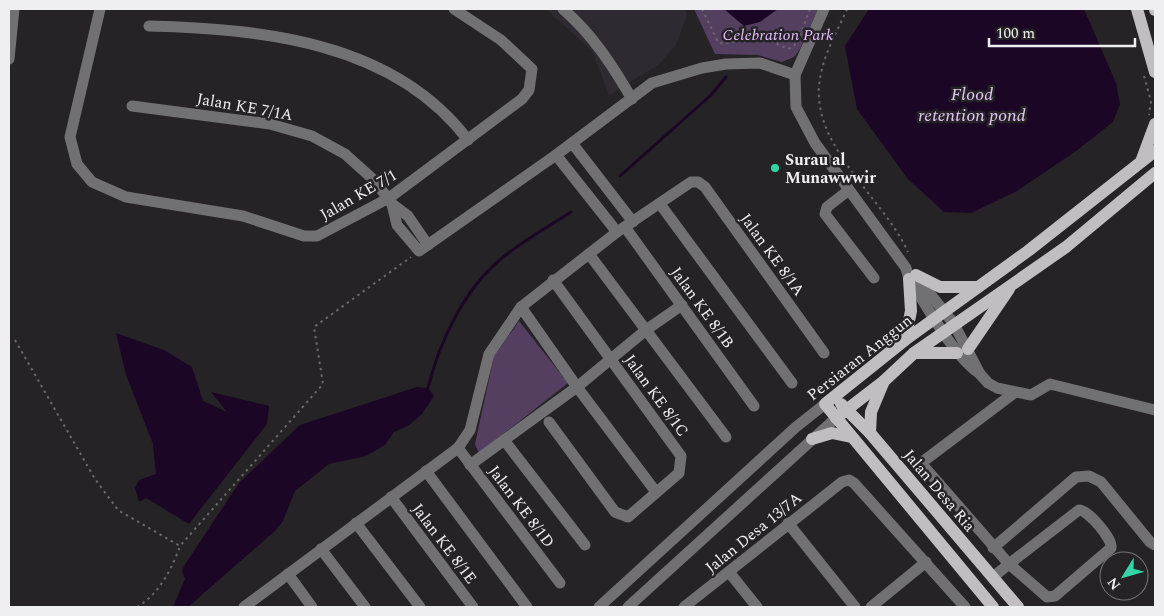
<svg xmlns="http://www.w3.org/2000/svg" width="1164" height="616" font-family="Spectral,serif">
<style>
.built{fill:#2f2a32}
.green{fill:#553f61}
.water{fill:#1b0625}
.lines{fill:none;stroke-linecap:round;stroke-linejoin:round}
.stream{stroke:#1b0625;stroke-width:3}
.path{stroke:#69686a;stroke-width:2;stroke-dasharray:2.5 4;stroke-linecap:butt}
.minor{stroke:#717072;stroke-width:11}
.major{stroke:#c0bec1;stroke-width:12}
.poi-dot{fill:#35d4a7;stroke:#252326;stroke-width:2}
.labels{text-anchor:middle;stroke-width:5;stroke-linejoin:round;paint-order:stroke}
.park-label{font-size:16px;font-style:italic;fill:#e5bdfc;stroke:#252326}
.street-label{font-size:16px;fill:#efeef0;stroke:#252326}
.poi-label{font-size:16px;font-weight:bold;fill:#efeef0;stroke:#252326;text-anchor:start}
.water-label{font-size:18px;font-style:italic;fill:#e4c5f7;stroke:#252326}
</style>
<rect width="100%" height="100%" fill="#252326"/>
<!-- built -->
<path class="built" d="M546 9H685L687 15 676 45 658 65 609 95 592 51Z"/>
<!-- green -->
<g class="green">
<path d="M694 9H818L800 49 794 57 782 62 758 55 715 54Z"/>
<path d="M519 321 568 383 479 453 475 444 494 356Z"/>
</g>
<!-- water -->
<g class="water">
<path d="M724 9H778L760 22 744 26Z"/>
<path d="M869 9H1084L1116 83 1120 104 1113 122 1076 151 1017 191 971 213 944 212 908 179 857 109 845 46Z"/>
<path d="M116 333 164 350 192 367 203 401 227 412 211 392 269 406 267 424 189 524 146 498 139 502 135 488 139 480 156 474 153 444 126 375Z"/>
<path d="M417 387 428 388 434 396 422 414 408 426 394 432 385 445 366 456 329 464 295 491 283 521 275 531 188 607H173L185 579 182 572 184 566 239 483 300 425Z"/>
</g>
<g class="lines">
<!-- stream -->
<g class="stream">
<path d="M620 176 711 95 726 77"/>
<path d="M428 388C439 343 464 289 501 259 522 241 548 227 571 212"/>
</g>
<!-- path -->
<g class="path">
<path d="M702 9 718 42 723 44 751 38H765L788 49 794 46 798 40"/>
<path d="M847 9C839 28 827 48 822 69 802 141 881 193 908 252"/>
<path d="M825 29 837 34"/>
<path d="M800 36 810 9"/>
<path d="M1144 76 1151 101 1149 115"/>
<path d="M15 340 95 479 118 510 180 546 323 384 314 327 411 257"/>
<path d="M137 607C159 594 172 569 180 546"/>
</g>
<!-- minor -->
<g class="minor">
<path d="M100 9 70 137 77 164 92 182 126 197 243 216 304 236H317L389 198 522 99 529 90 532 69 501 40 454 9"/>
<path d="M563 9C593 35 612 65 632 99"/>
<path d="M824 9 795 75 796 107 815 143 906 268 909 279C928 307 953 356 980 374"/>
<path d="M149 26C263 29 394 42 468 140"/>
<path d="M9 59 14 9"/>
<path d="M132 106 270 124 312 136 345 154 375 181 392 204 408 216 428 245"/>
<path d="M572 143 633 222"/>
<path d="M556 155 617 232"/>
<path d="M849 190 827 207 825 214 874 278"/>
<path d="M392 204 397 225 419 251 556 155 652 83 702 68 726 64 760 63 795 75"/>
<path d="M660 204 792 383"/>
<path d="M625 227 754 406"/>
<path d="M589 254 726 437"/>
<path d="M915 275 954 324 980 374 988 383 997 388 1031 395 1050 384 1155 410"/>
<path d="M521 307 577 387 656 492"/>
<path d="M549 422 615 512 628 517 679 473 681 456 553 280"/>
<path d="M504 440 585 545"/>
<path d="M458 448 560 583"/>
<path d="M470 465 577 387 646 330 682 305"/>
<path d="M426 471 527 607"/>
<path d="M391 497 473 607"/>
<path d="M1079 510C1088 510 1113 539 1111 548L1055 596 1047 597 1009 564Z"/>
<path d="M356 523 420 607"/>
<path d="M788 523 855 607"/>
<path d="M993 548 1076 477 1089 476 1101 482 1150 542 1155 545"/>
<path d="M321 549 365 607"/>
<path d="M729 572 757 607"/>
<path d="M288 574 312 607"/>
<path d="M993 577 1009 564 921 463 1014 393"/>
<path d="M244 607 458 448 470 430 489 354 521 307 617 232 691 182H698L705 187 824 353"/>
<path d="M599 607 796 427 825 404"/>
<path d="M628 607 836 418"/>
<path d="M684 607 842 482 849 480 854 483 965 607"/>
<path d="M871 607 926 562"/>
</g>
<!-- major -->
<g class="major">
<path d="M1137 9 1155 72"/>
<path d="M1155 9V10"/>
<path d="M1142 159 1155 124"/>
<path d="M916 275 940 287H978"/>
<path d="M905 340 911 311 909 279"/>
<path d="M968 349 1009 289"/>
<path d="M914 353H957"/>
<path d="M841 404 870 433 1018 607"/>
<path d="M836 418 884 381 914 353 1066 247 1155 173"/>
<path d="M870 433 871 412 884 381"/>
<path d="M812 439 832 433 851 437"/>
<path d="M993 607 825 404 905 340 1028 251 1155 151"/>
</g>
</g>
<!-- markers -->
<circle class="poi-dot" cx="775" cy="168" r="5"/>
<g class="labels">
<!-- park labels -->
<g class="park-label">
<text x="778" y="40">Celebration Park</text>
</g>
<!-- street labels -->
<g class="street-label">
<text transform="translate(245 106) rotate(10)" y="6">Jalan KE 7/1A</text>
<text transform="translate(358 194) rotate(-30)" y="6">Jalan KE 7/1</text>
<text transform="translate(773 254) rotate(54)" y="6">Jalan KE 8/1A</text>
<text transform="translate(703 307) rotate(54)" y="6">Jalan KE 8/1B</text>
<text transform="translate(859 357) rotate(-38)" y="6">Persiaran Anggun</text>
<text transform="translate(657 395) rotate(54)" y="6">Jalan KE 8/1C</text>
<text transform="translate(940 490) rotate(50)" y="6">Jalan Desa Ria</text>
<text transform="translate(522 506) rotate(53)" y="6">Jalan KE 8/1D</text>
<text transform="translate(753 532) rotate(-39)" y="6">Jalan Desa 13/7A</text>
<text transform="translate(445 543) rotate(53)" y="6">Jalan KE 8/1E</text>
</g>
<!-- poi labels -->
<g class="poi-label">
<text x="785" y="165">Surau al<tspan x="785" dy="18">Munawwwir</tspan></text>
</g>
<!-- water labels -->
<g class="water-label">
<text x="972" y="100">Flood<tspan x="972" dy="21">retention pond</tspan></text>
</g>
</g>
<!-- border -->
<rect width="1164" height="616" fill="none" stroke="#efeef0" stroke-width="20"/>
<!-- north arrow -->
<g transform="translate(1124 576) rotate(233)"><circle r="24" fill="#252326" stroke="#767477"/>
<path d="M0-4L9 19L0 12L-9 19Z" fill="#35d4a7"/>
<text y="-8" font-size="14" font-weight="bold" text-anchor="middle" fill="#efeef0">N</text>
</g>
<!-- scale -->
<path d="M989 38v8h146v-8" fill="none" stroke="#efeef0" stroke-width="2.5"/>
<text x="996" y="38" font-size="15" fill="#efeef0" stroke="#252326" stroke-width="4" paint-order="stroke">100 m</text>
</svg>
